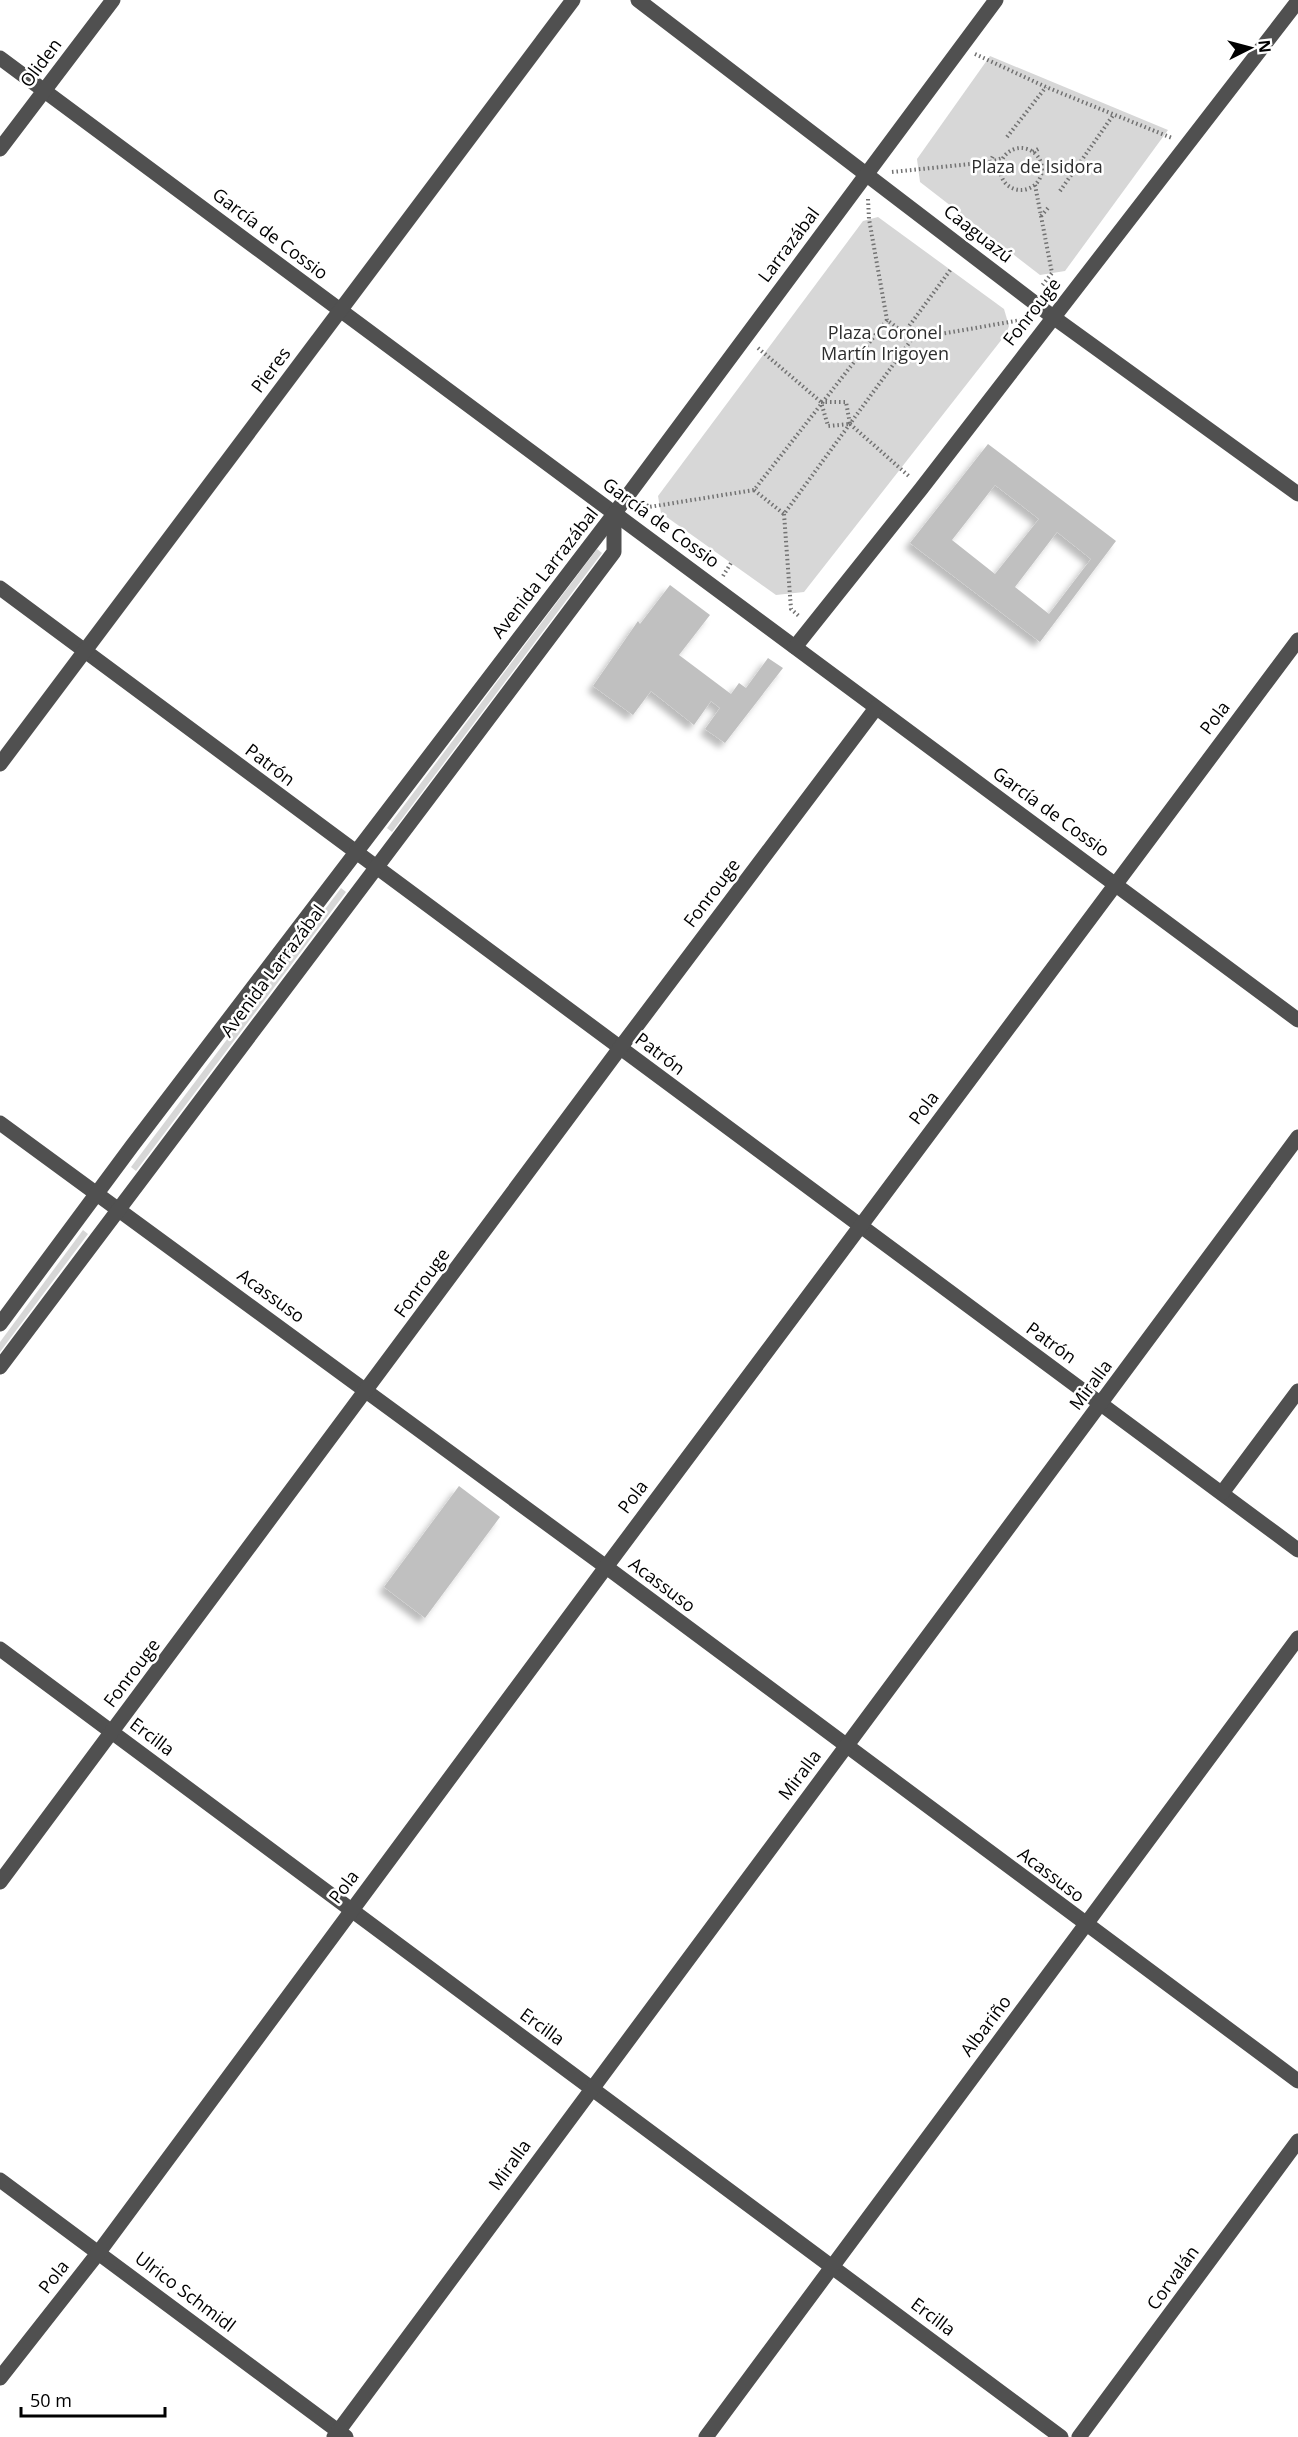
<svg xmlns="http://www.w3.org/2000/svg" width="1298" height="2437" font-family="'Open Sans',sans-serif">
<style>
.green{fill:#d7d7d7}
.building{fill:#c0c0c0;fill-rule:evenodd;filter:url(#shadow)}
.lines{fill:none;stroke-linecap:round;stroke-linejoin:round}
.path{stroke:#727272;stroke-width:4;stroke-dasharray:1.5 3;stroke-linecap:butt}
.minor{stroke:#505050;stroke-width:15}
.labels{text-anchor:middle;stroke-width:5;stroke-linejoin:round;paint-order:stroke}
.street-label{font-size:18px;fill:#000;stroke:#fff}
.park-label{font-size:18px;fill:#2e2e2e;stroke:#fff}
</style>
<defs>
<filter id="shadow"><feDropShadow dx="-5.5" dy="5.5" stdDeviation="3" flood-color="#0004"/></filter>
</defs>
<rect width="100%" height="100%" fill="#fff"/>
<!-- green -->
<g class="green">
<path d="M990 56 1168 130 1065 271 1040 275 920 182 917 159Z"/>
<path d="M878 217 1004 309 1009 326 1006 334 804 592 776 595 661 513 658 496 863 221Z"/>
<path d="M597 549 602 553 392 832 387 828Z"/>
<path d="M341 888 346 892 136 1171 131 1167Z"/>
<path d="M83 1230 88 1234 0 1352V1342Z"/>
</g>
<!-- building -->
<g class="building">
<path d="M988 444 1116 541 1040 642 910 543ZM995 485 1039 519 995 574 952 540ZM1057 532 1091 559 1049 614 1015 587Z"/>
<path d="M670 585 710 615 679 655 731 694 739 683 746 688 768 658 783 668 725 743 705 729 720 708 711 701 694 725 651 691 633 715 593 686 638 621 640 624Z"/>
<path d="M459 1486 500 1517 425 1618 384 1587Z"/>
</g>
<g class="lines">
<!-- path -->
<g class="path">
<path d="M975 54 1046 87 1172 138"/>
<path d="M1007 137 1046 87"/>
<circle cx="1021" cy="169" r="21"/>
<path d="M1033 152 1040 148"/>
<path d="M990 162 994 154"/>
<path d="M892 172 990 162 1003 158"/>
<path d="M1035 185 1052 273 1041 287"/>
<path d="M1060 191 1114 114"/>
<path d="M868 199 869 219 887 320"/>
<path d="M1041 216 1048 208"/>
<path d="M904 333 951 269"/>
<path d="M912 339 887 320 754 490 784 514 912 339 1021 320 1028 326"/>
<path d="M758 348 821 402"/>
<path d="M821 402H846L850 424 828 426Z"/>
<path d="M850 424 910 477"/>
<path d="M643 502 649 507 754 490"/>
<path d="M784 514 791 609 800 617"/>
<path d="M723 576 731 563"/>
</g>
<!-- minor -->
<g class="minor">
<path d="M638 0 1053 317 1298 494"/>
<path d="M0 58 1298 1020"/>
<path d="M0 149 113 0"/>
<path d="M0 588 1298 1550"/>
<path d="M795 647 921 489 1298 1"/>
<path d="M0 764 573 0"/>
<path d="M0 1123 613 1572 1298 2081"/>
<path d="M0 1324 132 1146 614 514 996 0"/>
<path d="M0 1367 614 552V514"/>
<path d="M1222 1493 1298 1391"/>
<path d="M0 1649 1061 2437"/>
<path d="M0 1882 620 1048 876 708"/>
<path d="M0 2180 346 2437"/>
<path d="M0 2378 99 2252 606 1567 1298 640"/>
<path d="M334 2437 1298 1137"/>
<path d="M706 2437 1298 1638"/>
<path d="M1079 2437 1298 2141"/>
</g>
</g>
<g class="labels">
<!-- street labels -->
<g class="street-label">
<text transform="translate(41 63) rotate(-53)" y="6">Oliden</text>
<text transform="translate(270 234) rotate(37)" y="6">García de Cossio</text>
<text transform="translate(978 234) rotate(38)" y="6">Caaguazú</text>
<text transform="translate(789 245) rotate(-53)" y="6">Larrazábal</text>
<text transform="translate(1032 312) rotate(-52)" y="6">Fonrouge</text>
<text transform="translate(271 370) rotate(-53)" y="6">Pieres</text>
<text transform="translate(661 523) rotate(36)" y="6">García de Cossio</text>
<text transform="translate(545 573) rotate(-52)" y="6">Avenida Larrazábal</text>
<text transform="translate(1215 718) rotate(-53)" y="6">Pola</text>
<text transform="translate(270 765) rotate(37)" y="6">Patrón</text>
<text transform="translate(1051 812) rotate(36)" y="6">García de Cossio</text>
<text transform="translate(712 893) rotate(-53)" y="6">Fonrouge</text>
<text transform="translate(273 971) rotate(-53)" y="6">Avenida Larrazábal</text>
<text transform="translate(660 1054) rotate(37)" y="6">Patrón</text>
<text transform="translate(924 1108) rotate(-53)" y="6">Pola</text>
<text transform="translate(422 1283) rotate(-54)" y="6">Fonrouge</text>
<text transform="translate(271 1296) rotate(36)" y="6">Acassuso</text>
<text transform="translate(1051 1343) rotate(36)" y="6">Patrón</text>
<text transform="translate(1091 1385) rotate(-53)" y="6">Miralla</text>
<text transform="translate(633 1497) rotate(-53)" y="6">Pola</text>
<text transform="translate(662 1585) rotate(37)" y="6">Acassuso</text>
<text transform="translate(132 1673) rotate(-53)" y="6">Fonrouge</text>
<text transform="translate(152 1737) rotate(37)" y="6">Ercilla</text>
<text transform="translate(800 1775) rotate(-53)" y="6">Miralla</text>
<text transform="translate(1051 1875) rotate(37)" y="6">Acassuso</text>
<text transform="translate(344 1887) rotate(-53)" y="6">Pola</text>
<text transform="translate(986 2026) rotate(-53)" y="6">Albariño</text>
<text transform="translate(542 2027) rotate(36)" y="6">Ercilla</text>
<text transform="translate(510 2165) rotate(-54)" y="6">Miralla</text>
<text transform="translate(54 2277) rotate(-52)" y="6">Pola</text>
<text transform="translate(1173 2278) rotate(-54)" y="6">Corvalán</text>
<text transform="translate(185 2292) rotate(37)" y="6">Ulrico Schmidl</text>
<text transform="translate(933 2317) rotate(37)" y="6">Ercilla</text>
</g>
<!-- park labels -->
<g class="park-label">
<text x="1037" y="173">Plaza de Isidora</text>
<text x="885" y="339">Plaza Coronel<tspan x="885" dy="21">Martín Irigoyen</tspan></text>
</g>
</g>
<!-- north arrow -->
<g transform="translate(1250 48) rotate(84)" stroke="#ffffff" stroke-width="4.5" paint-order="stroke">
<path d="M0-4.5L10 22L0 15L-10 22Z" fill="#000000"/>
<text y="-9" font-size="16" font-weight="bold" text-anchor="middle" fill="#000000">N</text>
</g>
<!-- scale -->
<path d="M21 2407v9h144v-9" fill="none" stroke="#000000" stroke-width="3"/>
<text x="30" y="2407" font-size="18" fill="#000000" stroke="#ffffff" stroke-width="4.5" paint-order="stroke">50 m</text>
</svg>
